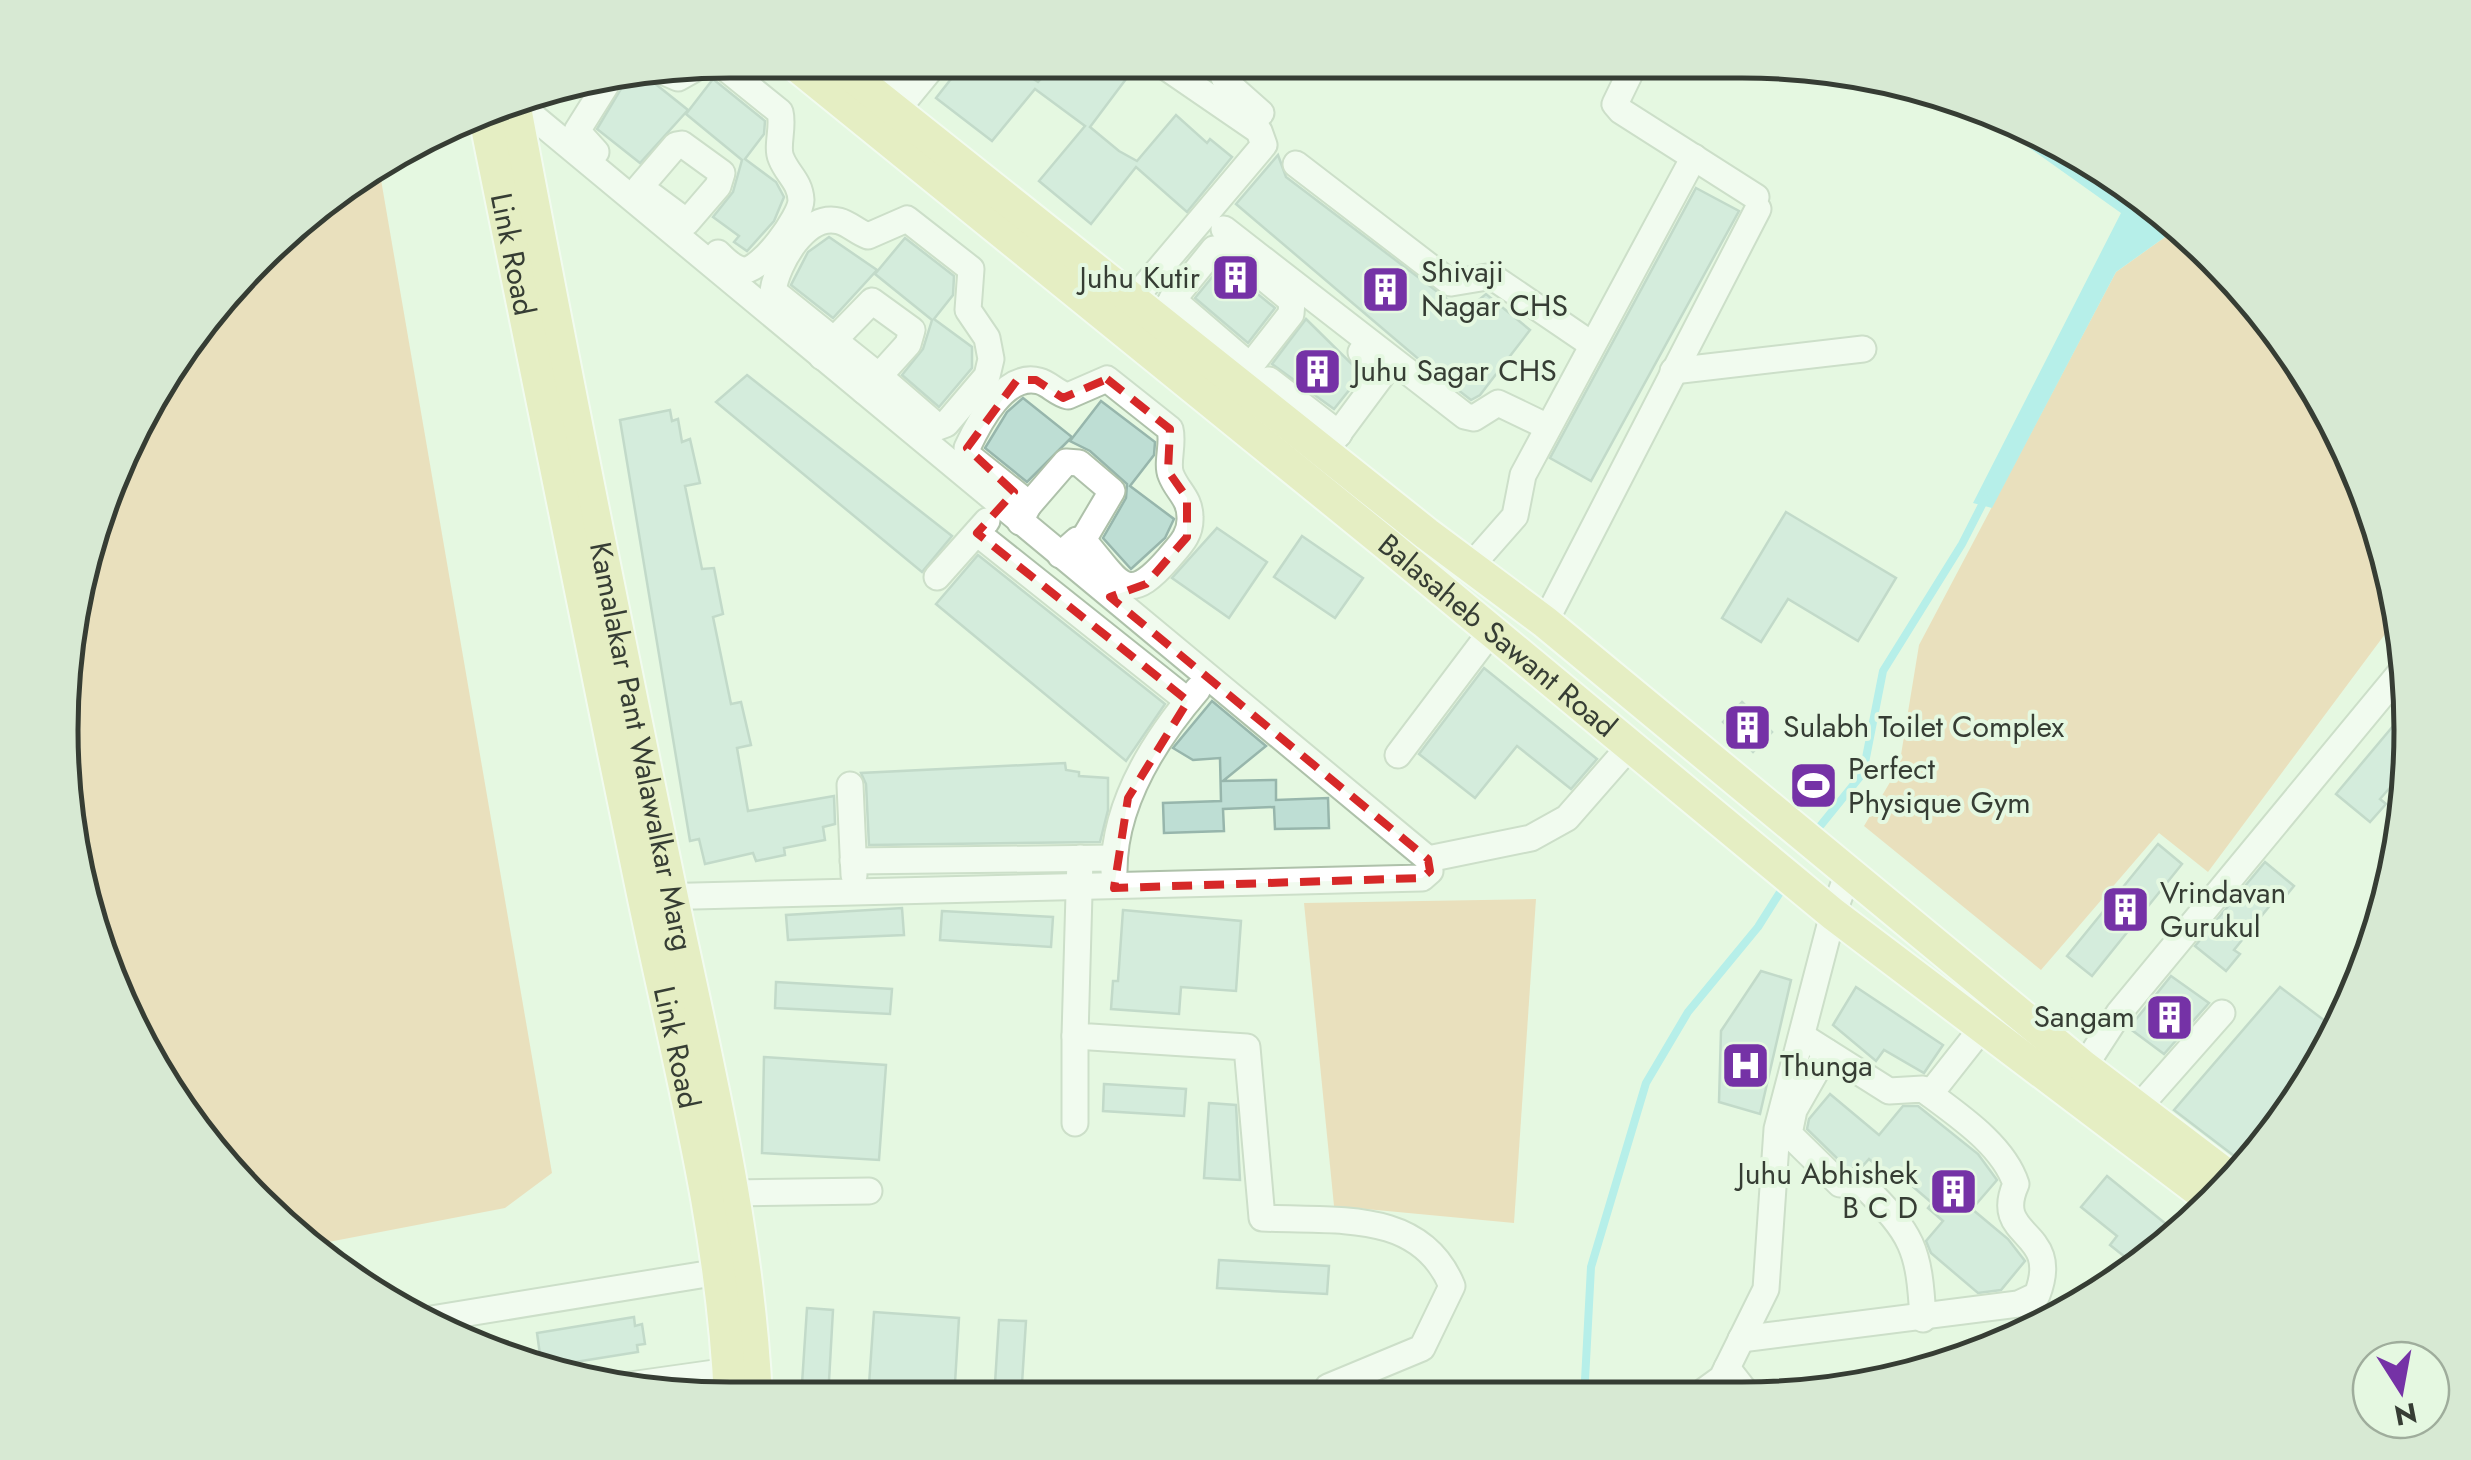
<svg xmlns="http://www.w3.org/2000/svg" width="2471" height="1460" font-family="Jost,sans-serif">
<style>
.green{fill:#eec491}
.water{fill:#7ce4f1}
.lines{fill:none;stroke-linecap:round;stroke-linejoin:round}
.stream{stroke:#7ce4f1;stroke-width:8}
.building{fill:#beded4;stroke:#97b6ac;stroke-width:2.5}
.minor-casing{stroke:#aec1aa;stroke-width:29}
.major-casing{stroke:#fff;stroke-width:36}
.minor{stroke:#fff;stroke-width:25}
.major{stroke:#e5e29d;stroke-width:32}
.marked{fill:none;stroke:#d62828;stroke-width:8;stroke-dasharray:20 12;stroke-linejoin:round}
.labels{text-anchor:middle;stroke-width:8;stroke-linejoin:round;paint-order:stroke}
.street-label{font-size:30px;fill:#363d34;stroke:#e5f8e1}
.poi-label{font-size:30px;fill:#363d34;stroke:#e5f8e1;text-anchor:start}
.rim{fill:none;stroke:#363d34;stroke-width:5}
</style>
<rect width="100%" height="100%" fill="#e5f8e1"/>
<!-- green -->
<g class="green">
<path d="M379 168 552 1173 505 1208 313 1245 199 1138 96 946 61 773 83 556 173 357 323 198Z"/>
<path d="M2179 227C2277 307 2344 420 2380 540 2387 564 2397 588 2400 614L2208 872 2159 833 2041 970 1864 826 1899 767 1919 645 2116 272Z"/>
<path d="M1536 899 1514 1223 1334 1206 1304 903Z"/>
</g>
<!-- water -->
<path class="water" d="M1955 95 2113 173 2179 227 2116 272 1992 508 1973 503 2121 213Z"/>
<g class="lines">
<!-- stream -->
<g class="stream">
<path d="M1821 825 1863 773 1883 671 1962 544 1985 499"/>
<path d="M1584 1399 1591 1267 1646 1083 1688 1012 1758 927 1784 886"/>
</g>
</g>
<!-- building -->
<g class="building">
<path d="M966 60H1005L1038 82 1059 60 1110 61 1129 75 1090 127 1119 151 1137 161 1176 115 1207 143 1210 139 1232 157 1187 212 1136 167 1091 224 1039 181 1085 126 1035 89 992 141 936 98Z"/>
<path d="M643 74 688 110 640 163 597 129 628 77Z"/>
<path d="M713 79 765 121 764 134 745 159 776 182 784 197 774 221 747 251 734 242 739 236 713 217 733 192 742 160 686 114Z"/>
<path d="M1278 155 1286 177 1464 312 1486 294 1530 330 1480 395 1471 400 1422 362 1236 204Z"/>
<path d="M1696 188 1739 211 1591 481 1550 458Z"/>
<path d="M829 237 877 270 833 318 791 285 808 252Z"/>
<path d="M905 238 954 276 953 295 934 319 972 347V368L939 407 902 375 923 349 932 320 875 274Z"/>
<path d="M1222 265 1275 308 1248 343 1195 298Z"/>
<path d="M1306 319 1362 374 1334 409 1272 364Z"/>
<path d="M747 375 952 536 922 572 716 402Z"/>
<path d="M1023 398 1072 437 1027 482 985 448 1007 412Z"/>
<path d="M1101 401 1155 442 1154 455 1130 486 1174 519 1165 538 1131 569 1103 538 1126 498 1127 484 1090 451 1070 441Z"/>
<path d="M670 410 672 421 678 419 682 442 690 439 700 483 685 486 702 569 714 568 723 614 713 617 731 704 741 702 751 745 737 748 748 811 834 796 835 824 823 827 825 840 784 848 785 855 756 861 753 853 705 864 699 839 690 841 620 420Z"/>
<path d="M1786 512 1896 578 1858 641 1788 599 1761 642 1722 618Z"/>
<path d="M1217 528 1267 562 1229 618 1172 578Z"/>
<path d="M1302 536 1363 578 1335 618 1274 577Z"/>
<path d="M978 555 1165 704 1126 761 936 604Z"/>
<path d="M1484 668 1597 759 1571 789 1517 746 1475 798 1419 754Z"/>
<path d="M1212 701 1266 746 1223 781 1276 780V800L1328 798 1329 828 1275 829 1274 807 1223 809 1224 831 1164 833 1163 803 1221 801 1220 758 1193 760 1173 748Z"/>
<path d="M1742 702 1772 732 1753 752 1723 722Z"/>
<path d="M2409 707 2407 768 2380 799 2386 804 2370 822 2336 794Z"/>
<path d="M1065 763 1066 770 1079 772V776L1108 778V810L1100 842 869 845 866 784 861 773Z"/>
<path d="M2158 844 2182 864 2092 976 2067 956Z"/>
<path d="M2265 862 2294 886 2281 902 2276 898 2234 950 2240 954 2226 971 2195 946Z"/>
<path d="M902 908 904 935 788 940 786 915Z"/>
<path d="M1123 910 1241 921 1236 991 1181 987 1179 1014 1111 1009 1113 981H1118Z"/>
<path d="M942 911 1053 917 1051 947 940 940Z"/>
<path d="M1761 971 1791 980 1760 1114 1719 1102 1721 1031Z"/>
<path d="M2171 976 2209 1003 2164 1054 2129 1028Z"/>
<path d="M776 982 892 989 890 1014 775 1008Z"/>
<path d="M1856 987 1943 1045 1924 1073 1884 1050 1876 1061 1833 1025Z"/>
<path d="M2280 987 2337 1030 2298 1102 2246 1165 2174 1110Z"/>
<path d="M764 1057 886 1065 879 1160 762 1153Z"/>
<path d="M1104 1084 1186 1089 1184 1116 1103 1111Z"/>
<path d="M1830 1094 1879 1135 1903 1106H1918L1978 1154 1997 1180 1972 1209 2008 1239 2025 1261 2001 1290 1978 1293 1931 1253 1926 1241 1943 1221 1928 1208 1932 1203 1897 1173 1892 1179 1869 1159 1860 1169 1847 1168 1807 1129 1809 1119Z"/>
<path d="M1209 1103 1236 1105 1240 1180 1204 1178Z"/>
<path d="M2107 1176 2177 1233 2135 1265 2110 1245 2117 1236 2081 1207Z"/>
<path d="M1219 1260 1329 1266 1327 1294 1217 1288Z"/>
<path d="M807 1308 833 1310 828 1399H801Z"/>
<path d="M874 1312 959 1318 954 1399H868Z"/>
<path d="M634 1317 635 1326 642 1324 645 1344 637 1345 638 1352 550 1366 549 1361 541 1362 537 1333Z"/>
<path d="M999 1320 1026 1321 1021 1399H994Z"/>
</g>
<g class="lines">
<defs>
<g id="minor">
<path d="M1217 61 1226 82 1261 113"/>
<path d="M1628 61 1632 69 1615 104 1621 111 1756 197"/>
<path d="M718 62 780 112C784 127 776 146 781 158 787 174 800 181 801 200 801 217 761 271 744 270 733 269 725 260 718 253"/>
<path d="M662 71 678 78 703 64"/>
<path d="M511 98 1428 859 1430 871 1422 878 654 897"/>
<path d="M882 100 911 60"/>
<path d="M896 111 938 60"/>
<path d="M682 144 722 173 718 186 687 222 640 187 676 145Z"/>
<path d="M596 152 577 131 609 80"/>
<path d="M1296 164 1451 283 1487 277 1497 280 1591 344"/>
<path d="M1224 229 1465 416 1474 418 1498 403 1548 427"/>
<path d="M1172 299 1250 366"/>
<path d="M1133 300 1264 145 1259 131 1157 61"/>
<path d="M872 301 912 330 908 344 879 376 834 340Z"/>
<path d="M1157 319 1214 249 1228 248 1292 301 1291 314 1237 383"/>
<path d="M822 357 834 340 773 291C777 263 806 212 839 221 850 224 857 232 868 236L907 219 971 269 968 310 987 338 991 359 987 376 946 424 938 427 879 376 864 391"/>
<path d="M1673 371 1863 349"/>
<path d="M1269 380 1339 434"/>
<path d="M1324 453 1382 375 1381 368 1361 352"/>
<path d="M1028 506 1066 462 1079 463 1112 491 1083 540"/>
<path d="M1020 522 1028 506 1024 500 969 456 967 448C979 422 1005 372 1039 381 1050 384 1056 393 1068 396L1107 379 1170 429C1174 444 1166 463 1171 475 1177 491 1190 498 1190 517 1191 535 1180 545 1169 558 1125 609 1119 581 1083 540H1077L1060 555"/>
<path d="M977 533 1188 701"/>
<path d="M1471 566 1515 516 1523 475 1694 157"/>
<path d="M937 577 987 521"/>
<path d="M1545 622 1758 209"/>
<path d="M1398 755 1490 633"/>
<path d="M850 785 854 875"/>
<path d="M1080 858 1075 1036 1247 1047 1262 1218C1333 1222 1420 1208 1452 1286L1422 1348 1328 1387 1321 1399"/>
<path d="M1428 859 1531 838 1567 818 1630 746"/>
<path d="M853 861 1114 858"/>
<path d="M1114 871C1114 803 1155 739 1198 689"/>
<path d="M1827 1052 1794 1110 1789 1134 1840 1184 1863 1185C1913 1235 1919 1247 1923 1319"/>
<path d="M2084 1067 2119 1013 2405 667"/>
<path d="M1930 1094 1982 1028"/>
<path d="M2138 1108 2222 1013"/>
<path d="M1075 1123V1036"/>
<path d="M732 1193 869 1191"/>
<path d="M425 1320 719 1272"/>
<path d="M1741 1339 2018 1304 2037 1295C2063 1228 1991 1240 2016 1184 2003 1144 1956 1114 1923 1089L1889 1091 1802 1036"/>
<path d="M1727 1368 1751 1399"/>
<path d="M623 1386 729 1371"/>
<path d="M1693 1399 1722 1378 1766 1289 1777 1129 1833 914 1848 873"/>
</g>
<g id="major">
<path id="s1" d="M790 60 1389 546 1833 914 2215 1203"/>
<path d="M832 60 1427 534 1545 622 2084 1067 2234 1181"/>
<path id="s2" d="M513 97C561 355 613 612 666 869 702 1045 748 1219 756 1399"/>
<path id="s3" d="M484 112C536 370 588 627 641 884 676 1055 723 1223 730 1399"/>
</g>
</defs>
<!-- minor casing -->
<use href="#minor" class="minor-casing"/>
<!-- major casing -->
<use href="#major" class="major-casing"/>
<!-- minor -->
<use href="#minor" class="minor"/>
<!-- major -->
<use href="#major" class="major"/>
</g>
<!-- marked area -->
<path d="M0 0H2471V1460H0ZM1107 379 1170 429 1168 471 1187 498V537L1146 584 1110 597 1428 859 1430 871 1422 878 1114 888 1128 798 1188 701 977 533 1014 492 967 448 1017 380H1036L1063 398Z" fill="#e5f8e1" fill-opacity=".55" fill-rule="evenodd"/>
<path class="marked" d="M1107 379 1170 429 1168 471 1187 498V537L1146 584 1110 597 1428 859 1430 871 1422 878 1114 888 1128 798 1188 701 977 533 1014 492 967 448 1017 380H1036L1063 398Z"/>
<!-- icons -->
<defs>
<symbol id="building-square" viewBox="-11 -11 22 22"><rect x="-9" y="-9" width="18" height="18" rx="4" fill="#7532a6" stroke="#e5f8e1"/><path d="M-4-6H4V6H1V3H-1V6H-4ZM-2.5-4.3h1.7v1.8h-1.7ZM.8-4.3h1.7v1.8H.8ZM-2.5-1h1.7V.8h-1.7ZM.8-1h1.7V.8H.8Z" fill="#fff"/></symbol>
<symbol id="stadium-square" viewBox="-11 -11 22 22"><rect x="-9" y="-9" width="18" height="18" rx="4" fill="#7532a6" stroke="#e5f8e1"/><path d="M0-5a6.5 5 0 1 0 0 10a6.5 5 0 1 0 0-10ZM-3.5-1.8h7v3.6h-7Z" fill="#fff"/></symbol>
<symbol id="hospital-square" viewBox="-11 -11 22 22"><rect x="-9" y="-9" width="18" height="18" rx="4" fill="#7532a6" stroke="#e5f8e1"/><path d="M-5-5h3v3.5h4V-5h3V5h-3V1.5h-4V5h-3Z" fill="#fff"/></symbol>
</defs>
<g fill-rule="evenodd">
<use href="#building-square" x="1208" y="250" width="55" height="55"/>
<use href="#building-square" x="1358" y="262" width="55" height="55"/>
<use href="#building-square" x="1290" y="344" width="55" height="55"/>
<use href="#building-square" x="1720" y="700" width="55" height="55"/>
<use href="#stadium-square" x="1786" y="758" width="55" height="55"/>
<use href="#building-square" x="2098" y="882" width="55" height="55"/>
<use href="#building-square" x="2142" y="990" width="55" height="55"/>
<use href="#hospital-square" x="1718" y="1038" width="55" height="55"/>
<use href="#building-square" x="1926" y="1164" width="55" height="55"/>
</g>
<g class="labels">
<!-- street labels -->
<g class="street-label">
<text dy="10" stroke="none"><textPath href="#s3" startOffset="145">Link Road</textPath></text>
<text dy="10" stroke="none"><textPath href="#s1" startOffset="912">Balasaheb Sawant Road</textPath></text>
<text dy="10" stroke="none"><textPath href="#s2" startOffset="662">Kamalakar Pant Walawalkar Marg</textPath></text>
<text dy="10" stroke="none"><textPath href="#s3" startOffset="955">Link Road</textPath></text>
</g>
<!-- poi labels -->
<g class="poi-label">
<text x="1421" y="282">Shivaji<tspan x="1421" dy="34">Nagar CHS</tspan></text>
<text x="1200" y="288" text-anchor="end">Juhu Kutir</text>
<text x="1353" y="381">Juhu Sagar CHS</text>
<text x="1783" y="737">Sulabh Toilet Complex</text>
<text x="1848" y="779">Perfect<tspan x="1848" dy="34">Physique Gym</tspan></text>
<text x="2160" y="903">Vrindavan<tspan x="2160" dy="34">Gurukul</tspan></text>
<text x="2135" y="1027" text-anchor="end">Sangam</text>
<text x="1780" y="1076">Thunga</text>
<text x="1918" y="1184" text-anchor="end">Juhu Abhishek<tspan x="1918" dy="34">B C D</tspan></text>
</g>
</g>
<!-- crop -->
<path d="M0 0H2471V1460H0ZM730 78H1742A652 652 0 0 1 2394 730V730A652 652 0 0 1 1742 1382H730A652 652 0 0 1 78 730V730A652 652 0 0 1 730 78Z" fill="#d7e9d3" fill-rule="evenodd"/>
<path class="rim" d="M730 78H1742A652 652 0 0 1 2394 730V730A652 652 0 0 1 1742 1382H730A652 652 0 0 1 78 730V730A652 652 0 0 1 730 78Z"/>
<!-- north arrow -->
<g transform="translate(2401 1390) rotate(169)"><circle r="48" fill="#e5f8e1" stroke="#9fad9c" stroke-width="2.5"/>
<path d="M0-8L18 38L0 25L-18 38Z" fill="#7532a6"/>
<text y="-15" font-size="28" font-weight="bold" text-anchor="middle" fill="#363d34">N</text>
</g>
</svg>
